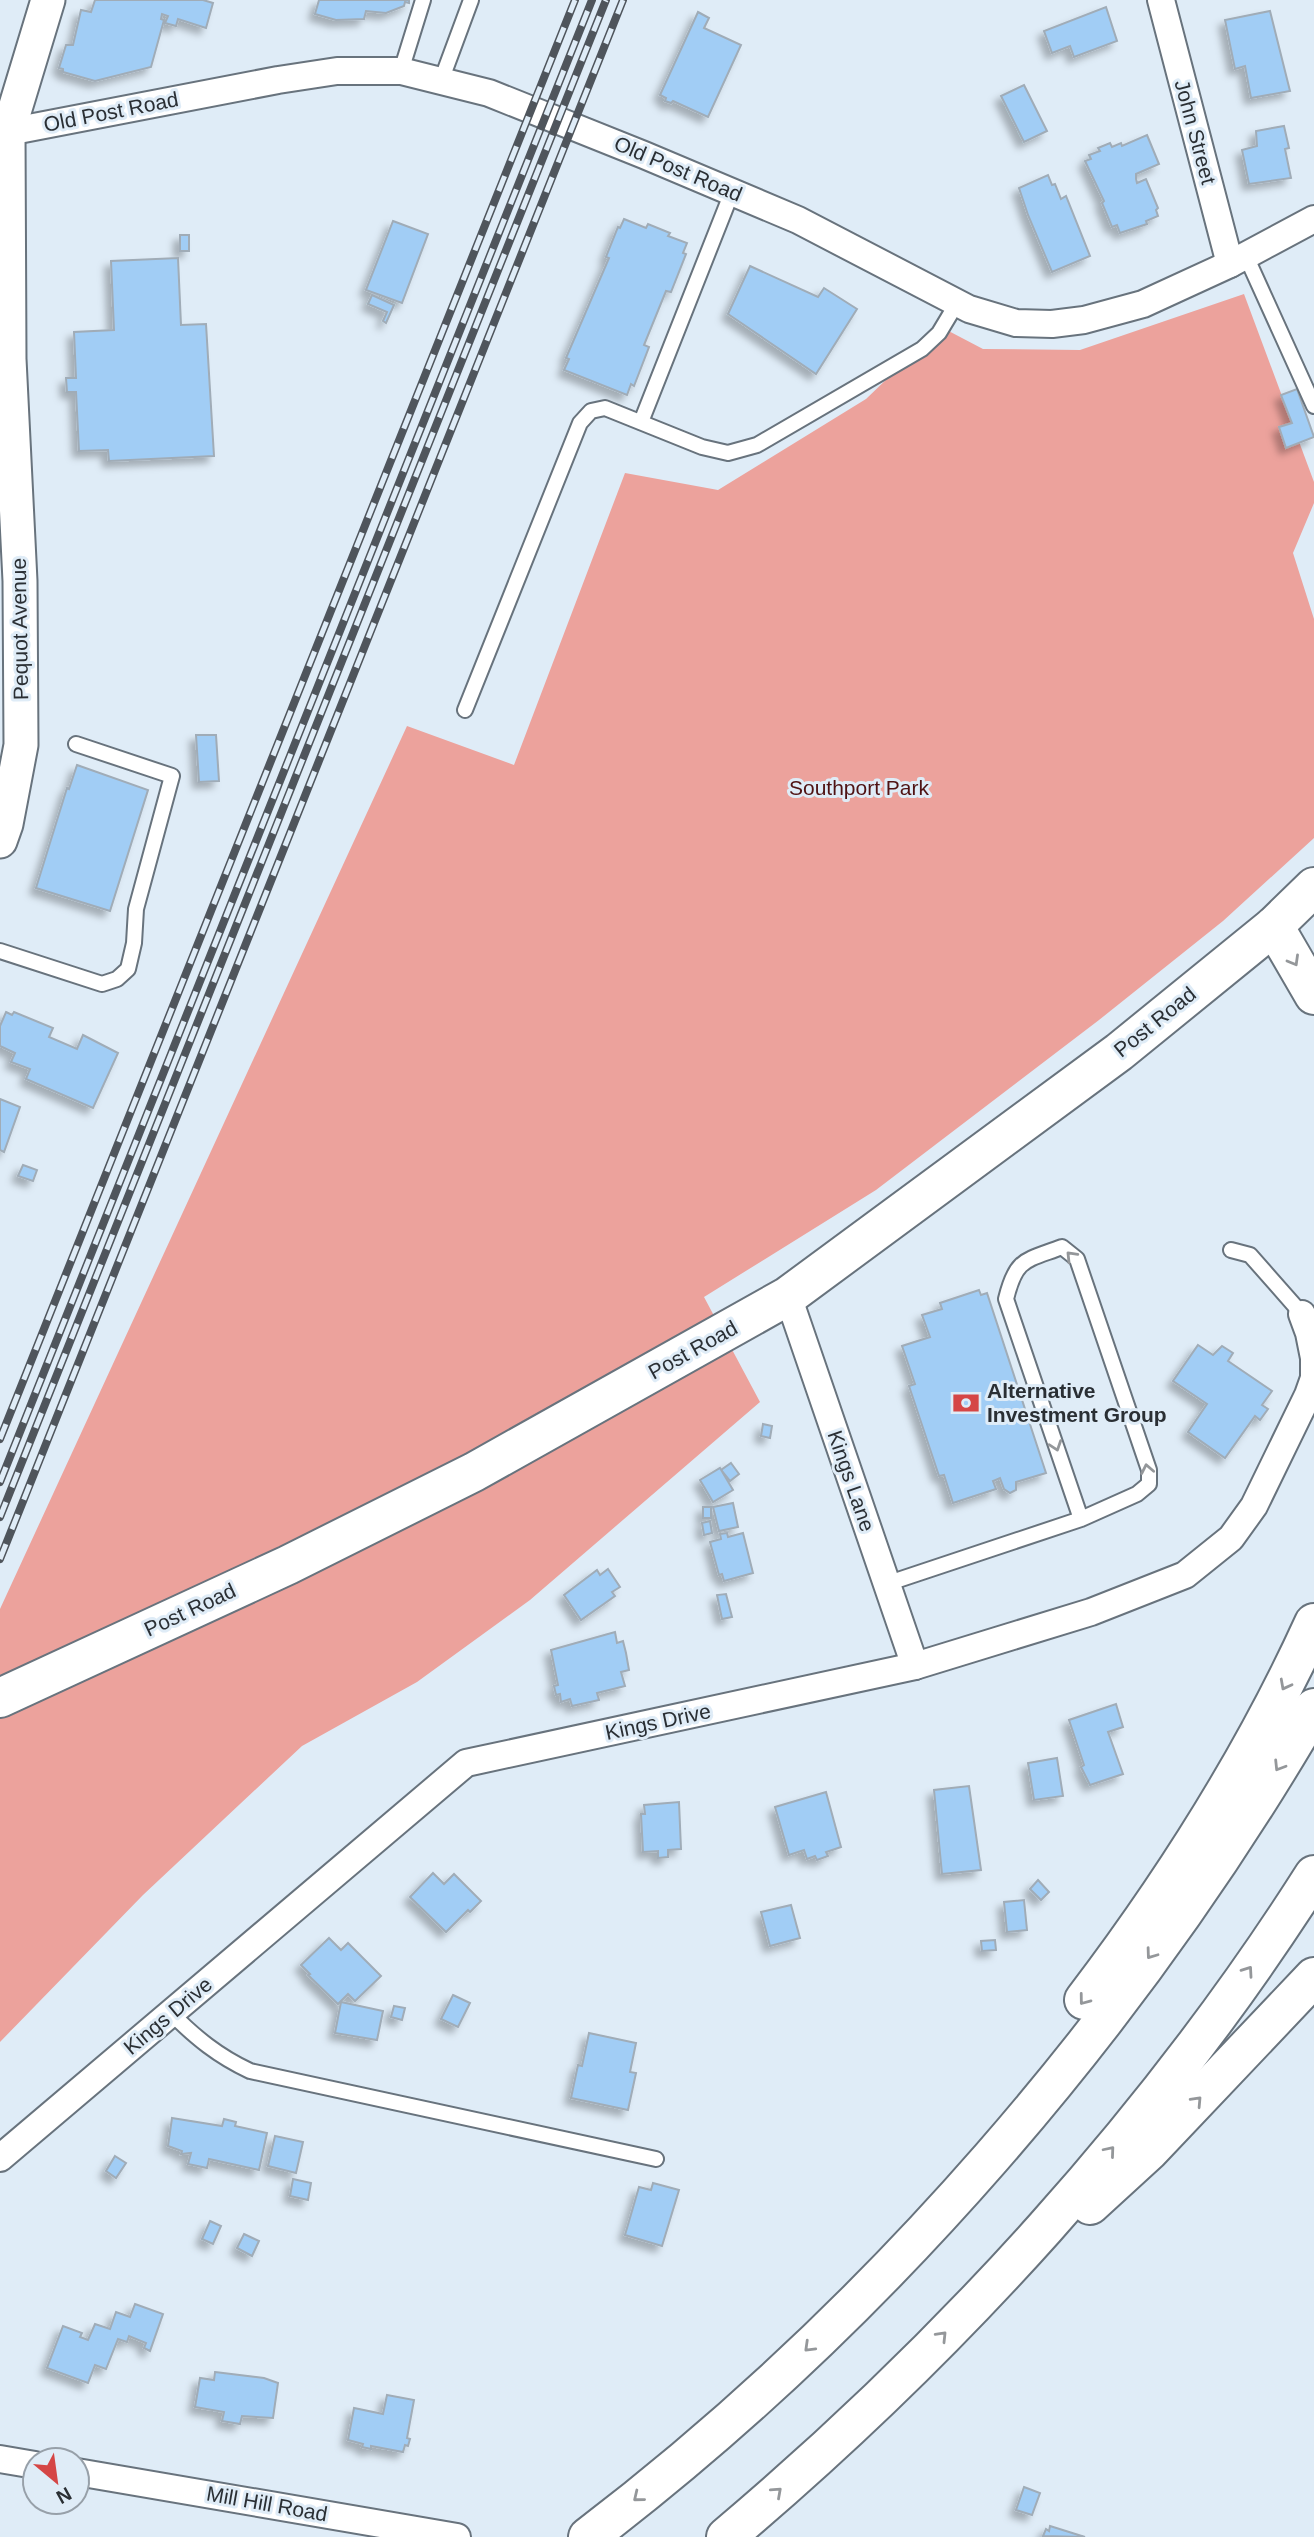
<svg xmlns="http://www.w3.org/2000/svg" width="1314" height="2537" font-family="Helvetica,sans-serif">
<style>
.green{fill:#eca29c}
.building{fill:#a1cdf5;stroke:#a0acb7;stroke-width:2;filter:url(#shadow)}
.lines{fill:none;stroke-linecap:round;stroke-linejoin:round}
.service-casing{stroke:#68737d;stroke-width:18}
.minor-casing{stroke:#68737d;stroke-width:30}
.tertiary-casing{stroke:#68737d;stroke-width:37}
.primary-casing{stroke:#68737d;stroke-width:42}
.motorway-casing{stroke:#68737d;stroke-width:42}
.service{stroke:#fff;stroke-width:14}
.minor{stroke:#fff;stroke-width:26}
.tertiary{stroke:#fff;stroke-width:33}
.primary{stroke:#fff;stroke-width:38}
.motorway{stroke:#fff;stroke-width:38}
.rail-casing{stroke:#4f555c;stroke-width:8}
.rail{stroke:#dfecf7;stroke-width:5;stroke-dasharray:16;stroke-linecap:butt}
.oneway{stroke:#94979a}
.labels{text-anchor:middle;stroke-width:6;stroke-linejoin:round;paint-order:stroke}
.street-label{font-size:21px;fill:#2a2f34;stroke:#dfecf7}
.park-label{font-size:21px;fill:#4f1213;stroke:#dfecf7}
.poi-label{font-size:21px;font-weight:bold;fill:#2a2f34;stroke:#dfecf7;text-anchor:start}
</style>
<defs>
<filter id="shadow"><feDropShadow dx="-6" dy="6" stdDeviation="3.5" flood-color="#0004"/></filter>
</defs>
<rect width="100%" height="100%" fill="#dfecf7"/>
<!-- green -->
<path class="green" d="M1244 294 1314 482V503L1293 553 1314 619V838L1223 921 1099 1020 876 1190 704 1297 760 1402 530 1600 417 1682 302 1746 143 1895 0 2042V1609L407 726 514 765 625 473 718 490 866 399 941 327 983 349 1080 350Z"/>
<!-- building -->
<g class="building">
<path d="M95 0H203L213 3 206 28 178 19 176 26 165 23 168 16 162 14 161 19 164 20 151 67 95 81 63 72V69L59 68 66 45H73L81 10 91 12Z"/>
<path d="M319 0H409V3L405 2 404 6 386 13 366 11 364 19 336 20 315 14Z"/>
<path d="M1106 7 1117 41 1074 57 1070 46 1052 53 1044 31Z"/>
<path d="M1270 11 1290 91 1251 98 1245 66 1235 69 1225 20Z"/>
<path d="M698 12 709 18 704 28 741 45 708 117 673 101 671 103 665 101 666 98 660 95Z"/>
<path d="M1024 85 1047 131 1024 142 1001 96Z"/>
<path d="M1284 126 1289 148 1285 149 1291 178 1249 184 1242 150 1257 146 1256 131Z"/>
<path d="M1147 135 1159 164 1136 174V179L1137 183 1146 179 1158 208 1156 210 1158 216 1146 221 1147 224 1120 233 1117 225 1112 227 1102 203 1104 201 1085 161 1091 159 1089 155 1100 151 1098 148 1110 143 1112 147 1121 143 1122 146Z"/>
<path d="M1048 175 1052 185 1055 184 1061 199 1066 196 1090 256 1052 272 1028 215 1019 188Z"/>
<path d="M624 219 646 228 648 224 670 233 668 236 687 243 683 253 686 254 671 292 666 291 644 345 649 347 634 386 631 384 627 395 564 370 569 359 566 358 609 258 606 257 618 227 620 228Z"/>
<path d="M393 221 428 234 402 303 366 290Z"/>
<rect x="180" y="235" width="9" height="16"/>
<path d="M178 258 181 325 206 324 214 456 109 461 108 450 79 451 76 392H67L66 378H76L74 332 114 330 111 261Z"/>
<path d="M750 266 818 297 824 288 857 309 816 374 728 314Z"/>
<path d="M372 295 394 305 386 323 383 321 387 312 368 304Z"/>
<path d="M1297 389 1314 437 1286 448 1279 427 1292 423 1281 395Z"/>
<path d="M196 735H216L219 781 199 782Z"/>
<path d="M77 765 148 790 110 911 36 888 67 788 69 789Z"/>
<path d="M6 1012 12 1015 14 1012 53 1028 49 1037 77 1049 83 1035 118 1053 93 1108 26 1079 30 1069 11 1062 15 1053 0 1046V1026Z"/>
<path d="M0 1099 20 1107 4 1152 0 1150Z"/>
<path d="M23 1165 37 1170 33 1181 18 1176Z"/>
<path d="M979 1290 981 1295 987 1293 1046 1473 1016 1482V1490L1010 1493 1004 1489 1000 1478 993 1481 996 1489 953 1503 944 1475 939 1476 909 1386 915 1384 902 1346 930 1337 922 1315 942 1309 940 1303Z"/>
<path d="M1198 1345 1213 1355 1222 1346 1233 1353 1228 1361 1272 1391 1262 1405 1268 1409 1260 1420 1255 1416 1225 1458 1188 1432 1207 1404 1173 1381Z"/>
<path d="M763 1424 772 1426 770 1438 761 1436Z"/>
<path d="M731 1463 739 1474 730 1481 721 1470Z"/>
<path d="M720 1468 733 1490 713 1502 700 1480Z"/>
<path d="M733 1503 738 1527 719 1531 713 1507Z"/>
<rect x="703" y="1507" width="8" height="11"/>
<path d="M710 1521 712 1533 704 1535 702 1523Z"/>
<path d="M727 1533 728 1537 743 1533 753 1573 724 1581 722 1574 719 1575 710 1542 721 1539 720 1534Z"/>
<path d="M608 1569 620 1587 612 1592 615 1596 581 1620 564 1595 597 1570 600 1575Z"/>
<path d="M726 1594 732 1617 722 1619 717 1595Z"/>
<path d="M615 1632 617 1643 623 1641 626 1653 629 1670 621 1672 625 1686 597 1693 599 1700 572 1706 570 1699 561 1702 560 1694 556 1695 554 1686 558 1685 551 1650Z"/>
<path d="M1116 1704 1123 1727 1108 1732 1123 1774 1090 1785 1081 1767 1084 1765 1069 1720Z"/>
<path d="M1057 1758 1063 1796 1034 1800 1028 1763Z"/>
<path d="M969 1786 981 1870 942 1874 934 1790Z"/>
<path d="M826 1792 841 1847 826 1852 828 1856 817 1860 815 1856 807 1859 804 1850 789 1855 775 1807Z"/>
<path d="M679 1802 681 1849 668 1850V1857L658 1858V1851L643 1852 641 1814H645L644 1805Z"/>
<path d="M433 1873 444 1884 454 1874 481 1901 470 1912 468 1910 446 1932 410 1897Z"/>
<path d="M1038 1880 1049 1892 1041 1900 1030 1889Z"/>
<path d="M1024 1900 1027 1930 1007 1932 1004 1902Z"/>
<path d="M791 1905 800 1938 770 1946 761 1912Z"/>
<path d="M329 1938 341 1950 348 1943 381 1976 355 2001 348 1994 338 2004 308 1975 310 1974 301 1965Z"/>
<path d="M995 1940 996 1950 982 1951 981 1941Z"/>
<path d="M453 1995 470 2003 458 2027 441 2019Z"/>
<path d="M341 2002 383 2011 377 2040 335 2033Z"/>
<path d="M394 2006 405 2008 402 2020 391 2017Z"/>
<path d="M589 2033 636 2043 630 2072 636 2073 628 2110 571 2098 578 2065 582 2066Z"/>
<path d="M172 2118 222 2126 224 2119 236 2122 235 2126 267 2133 259 2170 209 2159 207 2168 188 2164 191 2153 181 2154 182 2151 168 2146Z"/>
<path d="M275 2136 303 2142 296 2173 268 2166Z"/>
<path d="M115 2156 126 2163 116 2178 106 2171Z"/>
<path d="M293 2179 311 2183 308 2200 290 2196Z"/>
<path d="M653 2183 679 2190 662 2246 625 2235 639 2187 651 2190Z"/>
<path d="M210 2221 221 2226 213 2244 202 2239Z"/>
<path d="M244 2234 259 2241 252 2256 237 2248Z"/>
<path d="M135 2304 163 2314 150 2351 144 2348 146 2343 129 2336 127 2342 118 2339 106 2369 95 2365 88 2383 47 2368 63 2326 82 2333 80 2337 88 2340 95 2324 110 2329 116 2312 130 2317Z"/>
<path d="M215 2372 264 2378 278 2383 273 2418 242 2416 240 2424 222 2421 224 2412 195 2407 200 2378 214 2380Z"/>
<path d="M387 2395 414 2400 407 2438 410 2439 408 2446 405 2445 403 2452 371 2446V2449L362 2447 363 2444 348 2440 354 2408 383 2414Z"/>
<path d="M1024 2487 1040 2493 1032 2515 1016 2510Z"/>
<path d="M1050 2526 1085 2537 1043 2536 1046 2529 1049 2531Z"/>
</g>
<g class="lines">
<defs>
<g id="service">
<path d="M401 71 423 0"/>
<path d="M441 81 471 0"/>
<path d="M1246 256 1314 406"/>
<path d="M641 422 732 192"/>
<path d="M465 710 580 423 591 411 605 408 702 447 728 453 757 445 922 349 939 333 957 303"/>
<path d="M0 951 102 984 117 979 128 969 134 943 136 909 172 776 76 744"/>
<path d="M1231 1250 1250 1255 1302 1314"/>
<path d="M886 1584 1081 1519 1137 1494 1149 1484V1470L1077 1259 1062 1247C1025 1261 1016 1258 1006 1299L1081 1519"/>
<path d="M171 2013C196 2038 218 2056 250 2071L656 2159"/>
</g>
<g id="minor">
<path d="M1161 0 1230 264"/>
<path d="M0 123 8 132 278 80 337 71H401L489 93 644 155 798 220 969 309 1016 323 1052 324 1084 320 1143 304 1230 264 1314 219"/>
<path d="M788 1296 915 1666"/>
<path d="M1302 1314 1309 1333 1314 1358"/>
<path d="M0 2158 466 1763 915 1666 1091 1612 1185 1575 1231 1538 1254 1506 1308 1395 1314 1378V1358"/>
<path d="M0 2459 35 2465"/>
<path d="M77 2472 457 2537"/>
</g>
<path id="tertiary" d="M0 841 6 824 21 745 20 581 9 359 8 132 48 0"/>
<path id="primary" d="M0 1698 288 1565 474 1472 788 1296 1119 1052 1274 926 1314 887"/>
<g id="motorway">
<path d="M1274 926 1314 995"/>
<path d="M1084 2000C1173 1883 1253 1757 1314 1623"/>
<path d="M1090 2205 1149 2151 1314 1977"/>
<path d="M588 2537C877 2317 1132 2022 1314 1708"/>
<path d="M726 2537C949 2349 1157 2122 1314 1875"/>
</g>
</defs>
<!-- service casing -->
<use href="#service" class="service-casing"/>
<!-- minor casing -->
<use href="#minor" class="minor-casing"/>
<!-- tertiary casing -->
<use href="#tertiary" class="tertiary-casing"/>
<!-- primary casing -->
<use href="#primary" class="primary-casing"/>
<!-- motorway casing -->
<use href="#motorway" class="motorway-casing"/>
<!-- service -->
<use href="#service" class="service"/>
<!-- minor -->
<use href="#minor" class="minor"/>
<!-- tertiary -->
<use href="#tertiary" class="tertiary"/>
<!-- primary -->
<use href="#primary" class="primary"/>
<!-- motorway -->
<use href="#motorway" class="motorway"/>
<defs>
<g id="rail">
<path d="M0 1439 575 0"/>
<path d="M0 1482 592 0"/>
<path d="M0 1517 606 0"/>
<path d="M0 1559 623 0"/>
</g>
</defs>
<!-- rail casing -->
<use href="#rail" class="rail-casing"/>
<!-- rail -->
<use href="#rail" class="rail"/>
</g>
<!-- one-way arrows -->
<defs><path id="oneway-chevron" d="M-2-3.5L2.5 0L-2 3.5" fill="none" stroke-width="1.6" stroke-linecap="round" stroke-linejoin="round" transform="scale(1.75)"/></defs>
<g class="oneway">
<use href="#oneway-chevron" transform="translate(1294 961) rotate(60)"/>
<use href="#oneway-chevron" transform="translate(1071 1256) rotate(-134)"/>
<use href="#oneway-chevron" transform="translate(1056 1446) rotate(71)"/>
<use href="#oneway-chevron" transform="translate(1147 1469) rotate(-101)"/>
<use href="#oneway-chevron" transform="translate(1285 1685) rotate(118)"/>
<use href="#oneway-chevron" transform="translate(1279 1766) rotate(122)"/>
<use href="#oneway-chevron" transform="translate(1151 1954) rotate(126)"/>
<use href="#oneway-chevron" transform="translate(1248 1971) rotate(-55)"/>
<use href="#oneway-chevron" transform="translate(1084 2000) rotate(127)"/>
<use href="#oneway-chevron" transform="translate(1197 2101) rotate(-47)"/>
<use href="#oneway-chevron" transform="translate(1110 2151) rotate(-50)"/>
<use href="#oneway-chevron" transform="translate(942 2336) rotate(-46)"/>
<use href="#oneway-chevron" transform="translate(809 2347) rotate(136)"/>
<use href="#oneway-chevron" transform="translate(777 2492) rotate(-42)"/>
<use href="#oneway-chevron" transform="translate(638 2497) rotate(141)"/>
</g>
<!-- icons -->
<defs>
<symbol id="bank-bare" viewBox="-9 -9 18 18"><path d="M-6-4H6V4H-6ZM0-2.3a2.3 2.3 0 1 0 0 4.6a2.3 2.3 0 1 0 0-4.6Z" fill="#d54646" stroke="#dfecf7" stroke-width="2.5" paint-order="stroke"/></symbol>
</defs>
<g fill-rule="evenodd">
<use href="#bank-bare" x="947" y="1384" width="38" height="38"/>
</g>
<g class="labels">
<!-- street labels -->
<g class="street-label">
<text transform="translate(111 112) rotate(-11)" y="7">Old Post Road</text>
<text transform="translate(1195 132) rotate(75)" y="7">John Street</text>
<text transform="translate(678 169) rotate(23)" y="7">Old Post Road</text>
<text transform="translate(20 629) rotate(-91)" y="7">Pequot Avenue</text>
<text transform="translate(1155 1022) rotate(-39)" y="7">Post Road</text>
<text transform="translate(693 1350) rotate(-29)" y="7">Post Road</text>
<text transform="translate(851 1481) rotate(71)" y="7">Kings Lane</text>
<text transform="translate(190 1610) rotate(-25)" y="7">Post Road</text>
<text transform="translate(658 1722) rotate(-12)" y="7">Kings Drive</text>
<text transform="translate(168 2016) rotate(-40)" y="7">Kings Drive</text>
<text transform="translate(267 2504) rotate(10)" y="7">Mill Hill Road</text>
</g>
<!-- park labels -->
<g class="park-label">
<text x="859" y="795">Southport Park</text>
</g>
<!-- poi labels -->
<g class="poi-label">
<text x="987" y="1398">Alternative<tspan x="987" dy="24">Investment Group</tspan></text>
</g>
</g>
<!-- north arrow -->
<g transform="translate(56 2481) rotate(151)"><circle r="33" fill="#dfecf7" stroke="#97a0a9" stroke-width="2"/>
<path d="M0-5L12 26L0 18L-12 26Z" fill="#d54646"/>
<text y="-10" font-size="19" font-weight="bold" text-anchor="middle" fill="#2a2f34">N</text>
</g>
</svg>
